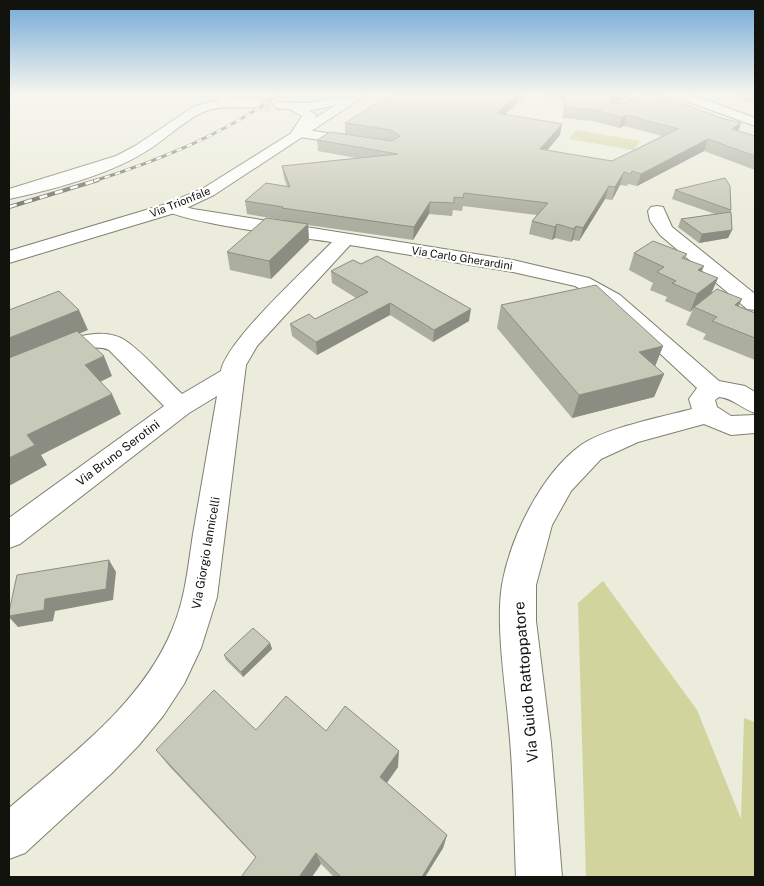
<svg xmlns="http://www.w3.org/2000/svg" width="764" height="886" font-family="'Public Sans',sans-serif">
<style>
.green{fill:#d1d59d}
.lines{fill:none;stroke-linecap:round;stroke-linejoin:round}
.major-tunnel{stroke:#cbcbbc;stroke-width:14;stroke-dasharray:14 7;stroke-linecap:butt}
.minor-casing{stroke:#7f8070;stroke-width:2}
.major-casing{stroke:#7f8070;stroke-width:2}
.minor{fill:#fff;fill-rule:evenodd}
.major{fill:#fff;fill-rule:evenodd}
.rail-far1-casing{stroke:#727267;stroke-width:3}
.rail-casing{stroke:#727267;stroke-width:4}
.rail-far1{stroke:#fff;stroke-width:2;stroke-dasharray:5.5;stroke-linecap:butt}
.rail{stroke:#fff;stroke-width:2.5;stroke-dasharray:8;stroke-linecap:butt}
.wall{fill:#acae9f}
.shaded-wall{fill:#8c8d82}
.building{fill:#c8cab9;stroke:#8c8d82}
.labels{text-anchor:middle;stroke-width:4.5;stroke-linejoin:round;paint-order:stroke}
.far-street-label{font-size:11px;fill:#13130d;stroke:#fff}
.street-label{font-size:12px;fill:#13130d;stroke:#fff}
.near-street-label{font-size:15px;fill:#13130d;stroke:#fff}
</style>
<rect width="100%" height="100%" fill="#ebecdb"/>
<!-- green -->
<g class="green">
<path d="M576 130 640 141 634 150 569 139Z"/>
<path d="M603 581 697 710 741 819 744 718 755 722V877H586L578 603Z"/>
</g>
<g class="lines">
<!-- major-tunnel -->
<path class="major-tunnel" d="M257 103 280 105"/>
<defs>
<g id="minor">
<path d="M212 95H226L236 102 234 105H226Z"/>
<path d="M292 103 317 115 307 130 360 138 367 142 360 146 293 136 291 133 302 116 286 107 288 104Z"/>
<path d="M172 203 193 209 513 260 589 278 620 295 719 381 745 386 755 392V413C742 409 733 398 719 397L715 400 717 407 731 416 755 415V433L731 435 704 424 638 442 601 459 571 491 552 525 536 585V621L551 743 562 877H516C514 832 514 786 510 740 507 695 495 628 502 585 510 538 541 474 581 445 605 428 662 417 692 409L689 399 697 388 606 303 575 286 513 272 350 245 257 346 246 365 217 597 201 648 184 684 163 716 139 745 112 773 25 853 9 859V808C68 757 141 705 172 630 185 600 188 567 193 534 201 488 209 442 217 396L189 413 20 544 9 548V518L164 406 109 350C82 338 36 375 9 382V365C38 352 96 319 126 341 146 355 164 377 182 394L221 371C226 341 308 267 332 242 308 238 173 222 163 208L166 204Z"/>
<path d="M657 206 663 207 672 227 755 294V310L747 309 660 235 650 221 648 211 651 207Z"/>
</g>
<g id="major">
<path d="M352 95H366L214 195 178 212 9 263V251L166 204 202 189 336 105 309 111 276 108 274 105 276 102 309 103 340 96 345 99Z"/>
<path d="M676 95H693L755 118V126L678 98Z"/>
<path d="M233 98 257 99 263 103C261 106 261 106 257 107 237 109 220 104 201 113 181 123 165 140 145 152 108 175 52 190 9 199V189L116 156 135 146 193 107 213 101Z"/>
</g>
</defs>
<!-- minor casing -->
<use href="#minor" class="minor-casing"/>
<!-- major casing -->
<use href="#major" class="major-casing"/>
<!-- minor -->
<use href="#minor" class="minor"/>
<!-- major -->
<use href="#major" class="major"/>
<defs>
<path id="rail-far1" d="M94 181C160 160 222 135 278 95"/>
<path id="rail" d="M9 207 98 180"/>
</defs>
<!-- rail-far1 casing -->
<use href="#rail-far1" class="rail-far1-casing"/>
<!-- rail casing -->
<use href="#rail" class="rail-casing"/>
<!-- rail-far1 -->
<use href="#rail-far1" class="rail-far1"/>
<!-- rail -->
<use href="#rail" class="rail"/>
</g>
<!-- wall -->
<g class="wall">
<path d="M536 95H632L616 103 721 118 741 123 738 131 755 136V170L704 151 637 186 628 184 627 186 620 185 612 200 605 199 579 241 573 240 571 242 555 238 552 240 529 234 532 221 537 215 463 206 462 211 453 210 452 216 429 214 413 240 308 225 309 241 271 279 230 270 227 252 283 220 247 214 245 201 287 186 284 178 282 166 356 158 318 151 317 140 391 141 345 134V123L505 115 560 135 547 151 612 161 662 136 624 126 619 128 593 121 562 118 565 101Z"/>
<path d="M731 95H755V105Z"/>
<path d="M675 190 731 210V212L732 230 728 238 699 243 678 227 681 219 715 214 672 199Z"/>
<path d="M634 253 687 254 685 259 701 272 718 278 711 294 742 299 738 306 755 313V360L703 339 706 334 686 325 693 309 690 312 665 301 667 297 650 290 653 283 629 270Z"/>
<path d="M331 271 469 321 433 342 390 315 317 355 292 336 290 324 315 319 356 298 332 283Z"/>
<path d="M501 305 663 346 655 366 664 374 654 397 572 418 497 328Z"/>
<path d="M270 643 272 649 243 677 226 660 224 655Z"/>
<path d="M256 730 326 731 398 767 387 783 447 835 443 848 425 877H334L321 864 256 858 169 766 156 750Z"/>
</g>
<!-- shaded-wall -->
<g class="shaded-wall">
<path d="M516 95H526L495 124 497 113Z"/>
<path d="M614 95H632L607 107 610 97Z"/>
<path d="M627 115 624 126 619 128 622 117Z"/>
<path d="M741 123 737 134 732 129Z"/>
<path d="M562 124 560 135 538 161 540 149Z"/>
<path d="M708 139 704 151 637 186 641 174Z"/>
<path d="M624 172 620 185 612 200 615 187Z"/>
<path d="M609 186 605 199 579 241 583 228Z"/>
<path d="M430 202 429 214 413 240 414 227Z"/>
<path d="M308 224 309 241 271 279 269 261Z"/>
<path d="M557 224 555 238 552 240 555 227Z"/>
<path d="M576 226 573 240 571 242 574 229Z"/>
<path d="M732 230 728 238 699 243 702 234Z"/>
<path d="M704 266 696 284 698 270Z"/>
<path d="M718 278 710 296 694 307 693 309 690 312 697 294Z"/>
<path d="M742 299 733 317 735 305Z"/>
<path d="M390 303V315L317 355 316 342Z"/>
<path d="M471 309 469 321 433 342 434 330Z"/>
<path d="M79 310 88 330 9 363V338Z"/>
<path d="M663 346 654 369 639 352Z"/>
<path d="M104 356 112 376 94 385 85 365Z"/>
<path d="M664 374 654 397 572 418 579 395Z"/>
<path d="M112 394 121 414 41 455 47 465 9 486V458L27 435Z"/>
<path d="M109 560 116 572 113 600 55 611 53 621 18 627 9 617V616L45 599Z"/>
<path d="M270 643 272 649 243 677 241 672Z"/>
<path d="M399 751 398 767 380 792V777Z"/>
<path d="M447 835 443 848 425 877H422Z"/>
<path d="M316 853 321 864 312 877H299Z"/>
</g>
<!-- building -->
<g class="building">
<path d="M389 95H516L497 113 562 124 540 149 612 161 678 129 627 115 622 117 595 110 564 107 566 95H614L610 97 611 103H623L639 95H660L721 118 741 123 732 129 755 136V156L708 139 641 174 632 171 631 174 624 172 615 187 609 186 583 228 576 226 574 229 557 224 555 227 532 221 548 203 464 193 463 198 454 197V203L430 202 414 227 282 208 283 207 245 201 266 183 290 187 282 166 398 154 317 140 330 132 391 141 400 136 391 130 345 123Z"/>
<path d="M725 178 730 186 731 210 675 190Z"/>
<path d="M731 212 732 230 702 234 681 219Z"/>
<path d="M266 218 308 224 269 261 227 252Z"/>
<path d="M653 241 687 254 682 258 704 266 698 270 718 278 697 294 672 283 676 281 657 272 664 267 634 253Z"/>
<path d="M377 256 471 309 434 330 390 303 316 342 290 324 309 314 315 319 368 292 331 271 353 260 361 264Z"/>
<path d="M596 285 663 346 639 352 664 374 579 395 501 305Z"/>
<path d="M717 289 742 299 735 305 755 313V338L712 321 717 317 694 307Z"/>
<path d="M59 291 79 310 9 338V310Z"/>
<path d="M77 331 104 356 85 365 112 394 27 435 35 445 9 458V358Z"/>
<path d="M109 560 106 589 45 599 44 610 9 616V612L17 575Z"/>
<path d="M253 628 270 643 241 672 224 655Z"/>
<path d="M214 690 256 730 286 696 326 731 345 706 399 751 380 777 447 835 422 877H341L316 853 299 877H241L256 857 156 750Z"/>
</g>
<!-- sky -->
<linearGradient id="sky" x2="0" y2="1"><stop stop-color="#73a8d7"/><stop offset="0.43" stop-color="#f6f6ef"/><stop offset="1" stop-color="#f6f6ef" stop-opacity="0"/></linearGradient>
<rect width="764" height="219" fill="url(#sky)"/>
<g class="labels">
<!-- far-street labels -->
<g class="far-street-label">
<text transform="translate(180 202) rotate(-22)" y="4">Via Trionfale</text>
<text transform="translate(462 258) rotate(9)" y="4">Via Carlo Gherardini</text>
</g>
<!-- street labels -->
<g class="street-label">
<text transform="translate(118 453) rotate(-37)" y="4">Via Bruno Serotini</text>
<text transform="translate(206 553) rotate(-80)" y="4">Via Giorgio Iannicelli</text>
</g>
<!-- near-street labels -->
<g class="near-street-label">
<text transform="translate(526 682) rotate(-95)" y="5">Via Guido Rattoppatore</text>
</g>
</g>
<!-- border -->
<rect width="764" height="886" fill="none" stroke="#13130d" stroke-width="20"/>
</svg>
